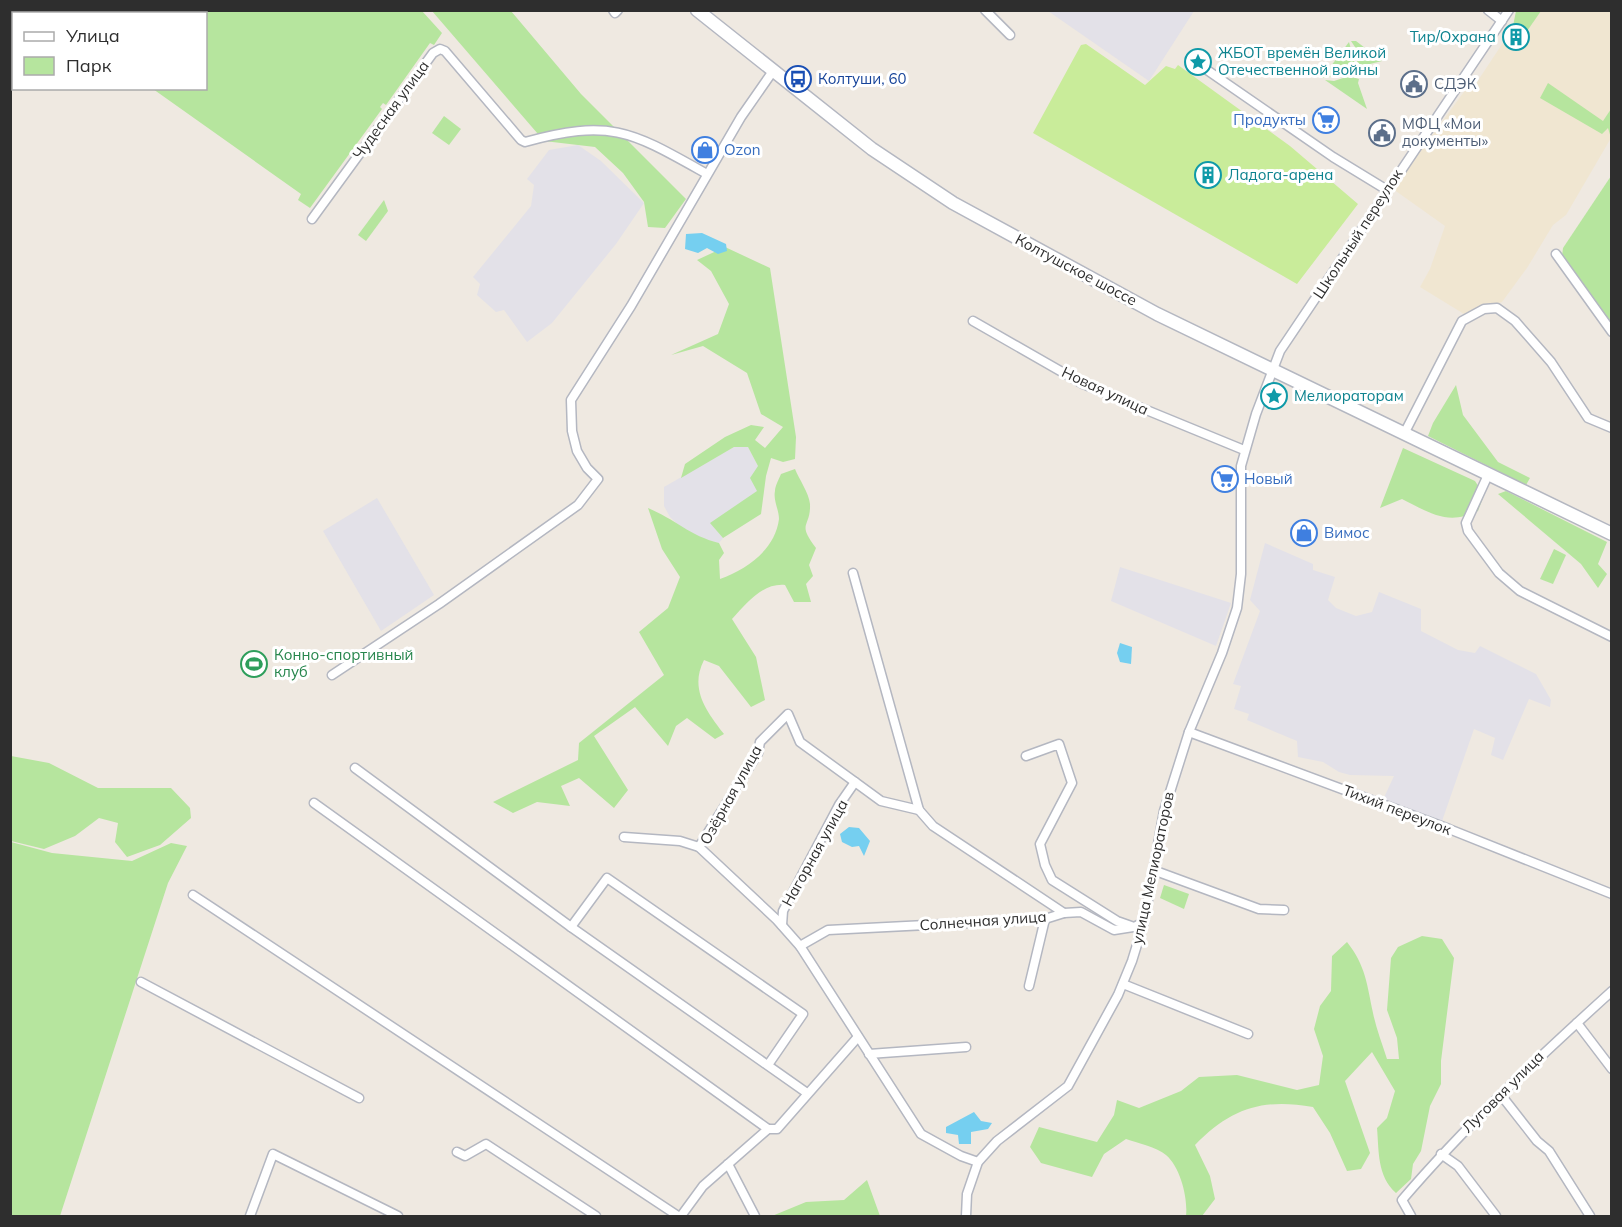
<svg xmlns="http://www.w3.org/2000/svg" width="1622" height="1227" font-family="Mulish,sans-serif">
<style>
.industrial{fill:#e3e1e8}
.education{fill:#f0e6d1}
.green{fill:#b6e59e}
.pitch{fill:#c9ec9a}
.water{fill:#75cff0}
.lines{fill:none;stroke-linecap:round;stroke-linejoin:round}
.street-casing{stroke:#b4b7c1;stroke-width:11}
.secondary-casing{stroke:#b4b7c1;stroke-width:15}
.street{stroke:#fff;stroke-width:8}
.secondary{stroke:#fff;stroke-width:12}
.labels{text-anchor:middle;stroke-width:6;stroke-linejoin:round;paint-order:stroke}
.culture-label{font-size:15px;fill:#0d838f;stroke:#fff;text-anchor:start}
.transit-label{font-size:15px;fill:#164399;stroke:#fff;text-anchor:start}
.service-label{font-size:15px;fill:#4e5e75;stroke:#fff;text-anchor:start}
.street-label{font-size:15px;fill:#2e2e2e;stroke:#fff}
.shop-label{font-size:15px;fill:#366cbe;stroke:#fff;text-anchor:start}
.leisure-label{font-size:15px;fill:#27864d;stroke:#fff;text-anchor:start}
</style>
<rect width="100%" height="100%" fill="#efe9e1"/>
<!-- industrial -->
<g class="industrial">
<path d="M1048 11 1194 10V11L1149 81Z"/>
<path d="M578 145 601 161 644 203 616 244 552 323 527 342 504 310 496 312 477 295 480 284 473 277 531 206 534 185 527 179 549 150Z"/>
<path d="M734 447H748L758 466V491L711 523 723 538 719 543 699 538 683 529 670 517 664 506V487Z"/>
<path d="M377 498 434 595 381 631 323 531Z"/>
<path d="M1265 543 1313 564V570L1335 577 1328 600 1336 608 1356 616 1372 612 1379 592 1421 609V631L1458 650 1475 653 1480 646 1536 674 1551 700 1550 707 1529 699 1503 760 1491 755 1495 738 1474 729 1441 824 1381 804 1394 776 1350 775 1339 772 1323 762 1298 757 1297 741 1247 720 1249 714 1234 709 1241 686 1233 684 1260 611 1250 600Z"/>
<path d="M1120 567 1231 603 1216 646 1111 601Z"/>
</g>
<!-- education -->
<path class="education" d="M1524 11H1611V138L1566 215 1553 225 1527 268 1502 302 1464 314 1420 287 1430 269 1445 226 1393 189 1466 89 1471 91Z"/>
<!-- green -->
<g class="green">
<path d="M43 11H422L442 33 434 45 430 43 386 105 383 103 380 107 382 109 310 208 298 200 301 194 153 89 206 88V14H48Z"/>
<path d="M432 11H511L581 94 686 199 665 228 648 227 644 202 623 173 595 147 544 141Z"/>
<path d="M1516 11H1541L1525 34 1513 26Z"/>
<path d="M1351 41H1356L1382 61 1370 64 1363 69 1358 67 1355 47Z"/>
<path d="M1349 42 1356 67 1352 74 1322 78Z"/>
<path d="M1349 76 1359 79 1358 83 1367 109 1325 80 1334 81Z"/>
<path d="M1548 83 1603 121 1611 109V138L1608 128 1602 134 1540 98Z"/>
<path d="M444 116 461 129 449 145 432 133Z"/>
<path d="M1611 176V328L1562 256 1563 248Z"/>
<path d="M384 200 388 211 366 241 358 235Z"/>
<path d="M725 247 770 268 796 437 795 459 783 462 771 458 766 476 761 514 723 538 710 523 757 491 750 478 758 466 748 447H734L681 478 685 464 725 437 751 425 764 427 755 440 765 448 783 427 761 414 747 373 703 346 671 355 718 334 729 304 711 271 697 260Z"/>
<path d="M1456 385 1463 415 1498 462 1530 478 1526 485 1428 436 1433 423Z"/>
<path d="M1403 448 1475 481 1484 495 1478 511C1448 526 1430 513 1402 499L1380 508Z"/>
<path d="M795 469C799 479 809 493 810 504 811 528 796 522 816 548L809 565 813 576 806 584 811 602H794L785 585C762 583 747 603 732 619L756 657 765 700 751 707 719 666 704 660C689 689 707 712 724 734L715 739 687 718 676 726 668 746 635 707 594 736 628 790 614 808 579 778 561 786 570 806 537 802 513 813 493 802 578 760 579 743 664 675 639 632 668 608 680 577 662 549 648 508C675 519 690 536 719 543L724 553 719 560 720 579C747 569 775 550 779 519 779 510 773 500 775 491 775 486 779 479 781 474Z"/>
<path d="M1506 491 1607 542 1598 564 1607 574 1598 588 1581 564 1498 494Z"/>
<path d="M1554 549 1566 555 1553 584 1540 579Z"/>
<path d="M11 756 49 763 98 788H171L190 808 191 818 160 845 127 857 115 842 118 823 99 818 75 836 44 849 11 841Z"/>
<path d="M11 842 52 853 132 861 171 843 187 846 168 883 60 1216H11Z"/>
<path d="M1164 885 1189 894 1184 909 1160 898Z"/>
<path d="M1422 936 1442 939 1454 958 1441 1061V1084L1430 1106 1421 1151 1413 1164 1411 1179 1396 1193C1377 1176 1379 1151 1377 1128L1387 1118 1395 1091 1372 1052 1345 1081 1370 1153 1361 1169 1347 1171 1330 1133 1313 1107C1263 1098 1231 1108 1195 1145L1210 1176 1215 1199 1202 1216H1186C1188 1199 1181 1168 1166 1155 1157 1147 1137 1143 1126 1139L1104 1154 1092 1177 1041 1163 1030 1147 1039 1127 1097 1142 1114 1115 1117 1100 1139 1108 1181 1091 1199 1077 1237 1075 1297 1090 1319 1085 1323 1056 1314 1029 1320 1006 1331 991 1332 956 1347 942C1366 966 1367 985 1373 1013 1376 1028 1382 1043 1387 1059H1399L1397 1038 1387 1010 1391 958 1398 947Z"/>
<path d="M867 1180 880 1216H772L806 1202 844 1200Z"/>
</g>
<!-- pitch -->
<path class="pitch" d="M1086 44 1145 85 1166 66 1175 69 1178 65 1290 146 1358 204 1297 284 1033 133 1081 45Z"/>
<!-- water -->
<g class="water">
<path d="M702 233 726 244 727 251 718 254 707 248 698 253 685 249 686 234Z"/>
<path d="M1120 643 1132 647 1131 664 1120 662 1117 653Z"/>
<path d="M849 827 859 828 870 841 864 856 859 846 852 847 842 842 840 834Z"/>
<path d="M974 1112 981 1121 992 1123 988 1129 971 1132V1144H959L958 1135 946 1133V1127Z"/>
</g>
<g class="lines">
<defs>
<g id="street">
<path d="M613 10 615 13 618 10"/>
<path d="M985 10 1010 35"/>
<path d="M1488 10 1502 21"/>
<path d="M1207 70 1333 157 1387 190"/>
<path d="M312 219 433 53 440 49 445 51 521 140 525 142C612 118 632 132 707 174"/>
<path d="M1556 254 1612 332"/>
<path d="M973 321 1083 384 1244 450"/>
<path d="M1405 432 1462 321 1484 309 1497 308 1515 321 1551 362 1588 418 1612 428"/>
<path d="M1488 475 1466 523 1468 531 1499 573 1520 591 1612 637"/>
<path d="M332 675 439 604 578 505 598 479 587 468 577 451 572 431 571 400 631 306 741 117 773 71"/>
<path d="M1189 732 1449 829 1612 894"/>
<path d="M1026 756 1059 744 1072 783 1040 844 1045 865 1052 880 1117 921 1134 927 1144 922"/>
<path d="M355 768 571 927 807 1093"/>
<path d="M855 782 800 742 788 714 760 742 758 753 699 847 777 920 800 946 921 1134 961 1156 978 1162"/>
<path d="M314 803 768 1129"/>
<path d="M624 837 680 841 699 847"/>
<path d="M1153 870 1259 909 1284 910"/>
<path d="M193 895 678 1216"/>
<path d="M1064 913 1081 912 1114 930 1133 927"/>
<path d="M782 925 783 911 839 805 855 782 881 801 919 810"/>
<path d="M571 927 607 878 803 1014 768 1065"/>
<path d="M800 946 828 930 1045 919 1064 913 933 826 919 810 853 573"/>
<path d="M141 982 359 1098"/>
<path d="M1123 984 1248 1034"/>
<path d="M1029 986 1045 919"/>
<path d="M1577 1023 1612 1069"/>
<path d="M869 1054 966 1047"/>
<path d="M1501 1095 1537 1141 1549 1151 1590 1216"/>
<path d="M457 1152 465 1156 486 1144 596 1216"/>
<path d="M1441 1154 1458 1166 1496 1216"/>
<path d="M728 1164 755 1216"/>
<path d="M250 1216 273 1154 398 1216"/>
<path d="M681 1216 703 1186 768 1129H777L857 1038"/>
<path d="M966 1216 967 1194 978 1162 997 1141 1068 1086 1118 995 1132 961 1144 922 1164 811 1189 732 1222 653 1237 608 1241 574V466L1256 414 1280 351 1509 10"/>
<path d="M1411 1216 1402 1200C1466 1125 1538 1058 1612 991"/>
</g>
<path id="secondary" d="M697 10 872 149 953 203 1157 314 1612 534"/>
</defs>
<!-- street casing -->
<use href="#street" class="street-casing"/>
<!-- secondary casing -->
<use href="#secondary" class="secondary-casing"/>
<!-- street -->
<use href="#street" class="street"/>
<!-- secondary -->
<use href="#secondary" class="secondary"/>
</g>
<!-- icons -->
<defs>
<symbol id="building-ring" viewBox="-11 -11 22 22"><circle r="9.5" fill="#fff" stroke="#0f9aa8" stroke-width="1.5"/><path d="M-4-6H4V6H1V3H-1V6H-4ZM-2.5-4.3h1.7v1.8h-1.7ZM.8-4.3h1.7v1.8H.8ZM-2.5-1h1.7V.8h-1.7ZM.8-1h1.7V.8H.8Z" fill="#0f9aa8"/></symbol>
<symbol id="sight-ring" viewBox="-11 -11 22 22"><circle r="9.5" fill="#fff" stroke="#0f9aa8" stroke-width="1.5"/><path d="M0-6L1.8-2.2L6-1.7L2.9 1.2L3.7 5.4L0 3.3L-3.7 5.4L-2.9 1.2L-6-1.7L-1.8-2.2Z" fill="#0f9aa8"/></symbol>
<symbol id="bus-ring" viewBox="-11 -11 22 22"><circle r="9.5" fill="#fff" stroke="#1a4fb4" stroke-width="1.5"/><path d="M-5-6H5V4H4V6H2V4H-2V6H-4V4H-5ZM-3.5-4V0h7V-4ZM-3.5 1.2v1.5H-2V1.2ZM2 1.2v1.5H3.5V1.2Z" fill="#1a4fb4"/></symbol>
<symbol id="civic-ring" viewBox="-11 -11 22 22"><circle r="9.5" fill="#fff" stroke="#5c6f8a" stroke-width="1.5"/><path d="M-.6-6.5H3V-4.5H.6V-3L4-1V1h2V6H-6V1h2V-1L-.6-3ZM-1.2 2.5V6h2.4V2.5Z" fill="#5c6f8a"/></symbol>
<symbol id="supermarket-ring" viewBox="-11 -11 22 22"><circle r="9.5" fill="#fff" stroke="#3f7fe0" stroke-width="1.5"/><path d="M-6-5.5h2.5l.6 2H6L4.5 2H-2.5L-4.4-4H-6ZM-1.5 3.2a1.3 1.3 0 1 0 .1 0ZM3 3.2a1.3 1.3 0 1 0 .1 0Z" fill="#3f7fe0"/></symbol>
<symbol id="shop-ring" viewBox="-11 -11 22 22"><circle r="9.5" fill="#fff" stroke="#3f7fe0" stroke-width="1.5"/><path d="M-5-2.5h2.3a2.7 3.5 0 0 1 5.4 0H5L5.5 6h-11ZM-1.5-2.5h3a1.5 2.3 0 0 0-3 0Z" fill="#3f7fe0"/></symbol>
<symbol id="stadium-ring" viewBox="-11 -11 22 22"><circle r="9.5" fill="#fff" stroke="#2e9e5b" stroke-width="1.5"/><path d="M0-5a6.5 5 0 1 0 0 10a6.5 5 0 1 0 0-10ZM-3.5-1.8h7v3.6h-7Z" fill="#2e9e5b"/></symbol>
</defs>
<g fill-rule="evenodd">
<use href="#building-ring" x="1501" y="22" width="30" height="30"/>
<use href="#sight-ring" x="1183" y="47" width="30" height="30"/>
<use href="#bus-ring" x="783" y="64" width="30" height="30"/>
<use href="#civic-ring" x="1399" y="69" width="30" height="30"/>
<use href="#supermarket-ring" x="1311" y="105" width="30" height="30"/>
<use href="#civic-ring" x="1367" y="118" width="30" height="30"/>
<use href="#shop-ring" x="690" y="135" width="30" height="30"/>
<use href="#building-ring" x="1193" y="160" width="30" height="30"/>
<use href="#sight-ring" x="1259" y="381" width="30" height="30"/>
<use href="#supermarket-ring" x="1210" y="464" width="30" height="30"/>
<use href="#shop-ring" x="1289" y="518" width="30" height="30"/>
<use href="#stadium-ring" x="239" y="649" width="30" height="30"/>
</g>
<g class="labels">
<!-- culture labels -->
<g class="culture-label">
<text x="1496" y="42" text-anchor="end">Тир/Охрана</text>
<text x="1218" y="58">ЖБОТ времён Великой<tspan x="1218" dy="17">Отечественной войны</tspan></text>
<text x="1228" y="180">Ладога-арена</text>
<text x="1294" y="401">Мелиораторам</text>
</g>
<!-- transit labels -->
<g class="transit-label">
<text x="818" y="84">Колтуши, 60</text>
</g>
<!-- service labels -->
<g class="service-label">
<text x="1434" y="89">СДЭК</text>
<text x="1402" y="129">МФЦ «Мои<tspan x="1402" dy="17">документы»</tspan></text>
</g>
<!-- street labels -->
<g class="street-label">
<text transform="translate(391 110) rotate(-54)" y="5">Чудесная улица</text>
<text transform="translate(1358 234) rotate(-57)" y="5">Школьный переулок</text>
<text transform="translate(1076 270) rotate(28)" y="5">Колтушское шоссе</text>
<text transform="translate(1105 391) rotate(25)" y="5">Новая улица</text>
<text transform="translate(731 795) rotate(-61)" y="5">Озёрная улица</text>
<text transform="translate(1397 810) rotate(21)" y="5">Тихий переулок</text>
<text transform="translate(815 853) rotate(-61)" y="5">Нагорная улица</text>
<text transform="translate(1153 868) rotate(-78)" y="5">улица Мелиораторов</text>
<text transform="translate(983 921) rotate(-4)" y="5">Солнечная улица</text>
<text transform="translate(1503 1092) rotate(-45)" y="5">Луговая улица</text>
</g>
<!-- shop labels -->
<g class="shop-label">
<text x="1306" y="125" text-anchor="end">Продукты</text>
<text x="724" y="155">Ozon</text>
<text x="1244" y="484">Новый</text>
<text x="1324" y="538">Вимос</text>
</g>
<!-- leisure labels -->
<g class="leisure-label">
<text x="274" y="660">Конно-спортивный<tspan x="274" dy="17">клуб</tspan></text>
</g>
</g>
<!-- border -->
<rect width="1622" height="1227" fill="none" stroke="#2e2e2e" stroke-width="24"/>
<!-- legend -->
<rect x="12" y="12" width="195" height="78" fill="#ffffff" stroke="#ababab" stroke-width="1.5"/>
<rect x="24" y="32" width="30" height="9" fill="#ffffff" stroke="#ababab" stroke-width="1.5"/>
<text x="66" y="42" font-size="18" fill="#2e2e2e">Улица</text>
<rect x="24" y="57" width="30" height="18" fill="#b6e59e" stroke="#ababab" stroke-width="1.5"/>
<text x="66" y="72" font-size="18" fill="#2e2e2e">Парк</text>
</svg>
